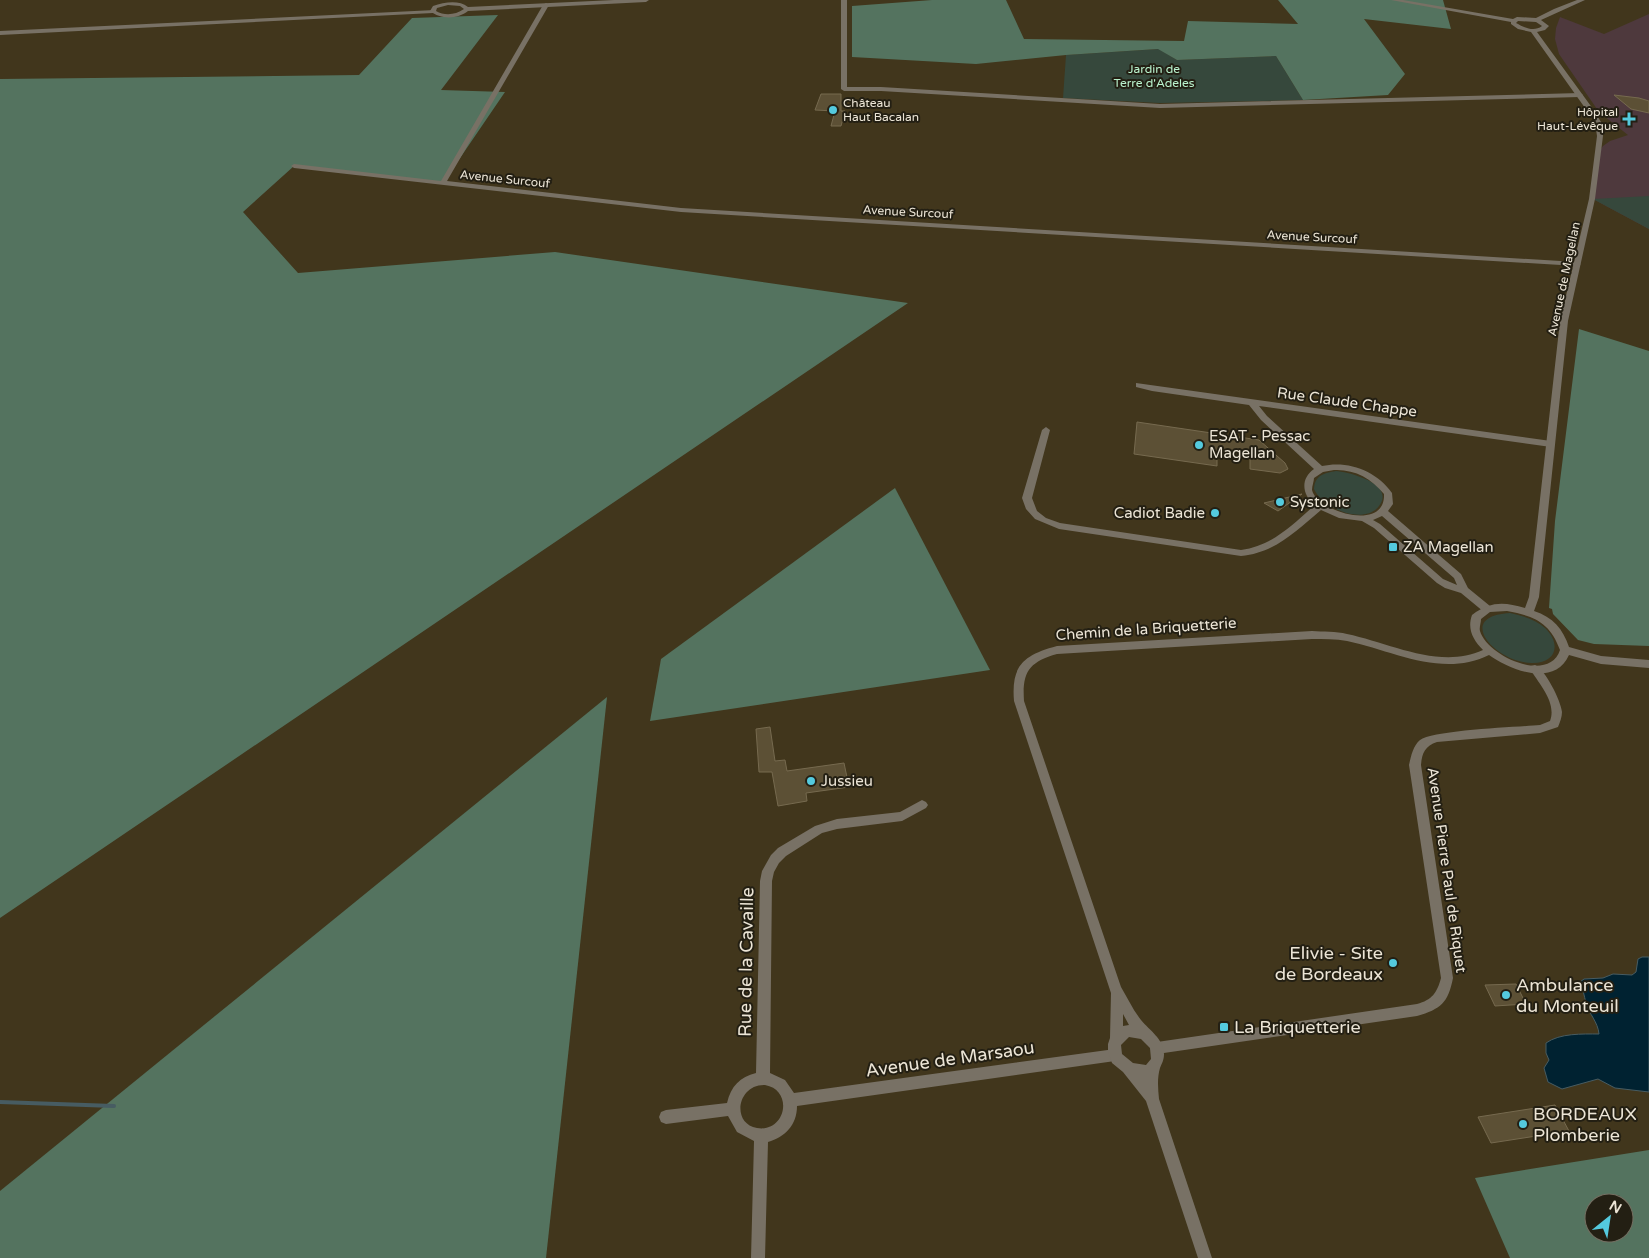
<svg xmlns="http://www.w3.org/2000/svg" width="1649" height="1258" font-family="'Varela Round',sans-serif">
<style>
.commercial{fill:#4e393d}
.green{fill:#36483c}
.forest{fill:#54735f;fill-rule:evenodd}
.water{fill:#002231;stroke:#475c62}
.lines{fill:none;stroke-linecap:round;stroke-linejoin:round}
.stream{stroke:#475c62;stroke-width:4}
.building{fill:#5c5035;stroke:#766a4f}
.minor{fill:#787165;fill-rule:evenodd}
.tertiary{fill:#787165;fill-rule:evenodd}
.poi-dot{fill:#54cade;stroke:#231f13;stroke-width:2}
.labels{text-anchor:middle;stroke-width:4;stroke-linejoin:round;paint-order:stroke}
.far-park-label{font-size:12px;fill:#b9f2cd;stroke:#231f13}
.far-poi-label{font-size:12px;fill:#ece5d6;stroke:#231f13;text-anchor:start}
.far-street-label{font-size:12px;fill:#ece5d6;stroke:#231f13}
.street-label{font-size:15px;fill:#ece5d6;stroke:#231f13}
.poi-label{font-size:15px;fill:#ece5d6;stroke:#231f13;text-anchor:start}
.near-poi-label{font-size:18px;fill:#ece5d6;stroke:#231f13;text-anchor:start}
.near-street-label{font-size:18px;fill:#ece5d6;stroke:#231f13}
</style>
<rect width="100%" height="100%" fill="#41361c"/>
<!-- commercial -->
<path class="commercial" d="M1649 14V229L1593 199 1598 153 1603 146 1610 141 1628 135 1599 112 1559 54 1555 39 1556 28 1560 17 1604 34Z"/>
<!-- green -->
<g class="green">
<path d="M1159 49 1177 60 1276 56 1303 100 1160 103 1063 98 1066 55Z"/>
<path d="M1649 196V229L1593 199Z"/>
<path d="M1336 471C1349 472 1396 484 1379 506 1364 526 1322 508 1314 489 1315 475 1324 473 1336 471Z"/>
<path d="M1510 613C1523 616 1535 619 1545 628 1562 644 1556 664 1531 663 1495 662 1454 616 1510 613Z"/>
</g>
<!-- forest -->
<g class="forest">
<path d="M932 0H1006L1024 39 1184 41 1188 21 1298 24 1278 0H1443L1451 29 1364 19 1405 74 1388 95 1303 100 1276 56 1177 60 1158 49 1066 55 976 64 852 57V6Z"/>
<path d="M498 15 441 90 505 92 443 183 294 166 243 212 298 273 555 252 908 303 0 918V79L359 75 412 18Z"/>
<path d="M1579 329 1649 351V646L1594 644 1578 640 1553 614 1552 609 1549 608 1555 521Z"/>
<path d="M895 488 990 670 650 721 661 659Z"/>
<path d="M607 697 546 1258H0V1191Z"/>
<path d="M1649 1150V1258H1510L1475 1178ZM1594 1203H1624V1233H1594Z"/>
</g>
<!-- water -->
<path class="water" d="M1642 957H1649V1092L1615 1088 1598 1079 1562 1089 1548 1082 1544 1068 1549 1060 1546 1053V1043C1560 1033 1582 1034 1599 1034 1598 1022 1589 1014 1586 1003 1584 995 1583 989 1580 982L1584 979 1603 978 1613 974 1632 975 1636 972 1638 959Z"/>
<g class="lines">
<!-- stream -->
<path class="stream" d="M0 1102 114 1106"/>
</g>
<!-- building -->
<g class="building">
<path d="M821 94H841V111H845L841 126H831L835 111 815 110Z"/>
<path d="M1614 95 1639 98 1649 101V113L1631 109Z"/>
<path d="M1137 422 1259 440 1285 463 1288 469 1280 473 1250 469V454L1217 450V466L1134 454Z"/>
<path d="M1302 494 1278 511 1264 503Z"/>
<path d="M770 727 775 761 785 760 787 771 844 763 849 787 806 793 807 801 778 806 772 772H759L756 729Z"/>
<path d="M1516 984 1526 1004 1495 1006 1485 985Z"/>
<path d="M1555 1105 1569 1131 1491 1143 1478 1117Z"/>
</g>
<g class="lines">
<!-- minor -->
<g class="minor">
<path d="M841 0H847V87H881L1160 104 1580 93 1583 95 1580 97 1160 108 881 91H844L841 89Z"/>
<path d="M546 3 549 5 447 181 681 208 1577 262 1581 264 1577 266 681 212 294 168 291 166 294 164 441 181 543 5Z"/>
<path d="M435 10 436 11 433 13 0 35V31Z"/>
<path d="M1136 383 1551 441 1555 444 1551 447 1259 406 1267 416 1322 466C1348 460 1377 471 1392 493L1393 504 1388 511 1461 574 1468 588 1490 606 1492 609 1490 612H1484L1461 593 1445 588 1437 583 1374 528 1362 521 1339 518 1321 510C1296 531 1275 553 1241 556L1059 529 1035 519 1026 509 1022 498 1042 430 1046 427 1050 430 1032 498 1037 511 1046 518 1060 523 1241 550C1272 546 1292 525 1315 505 1302 495 1300 479 1314 469L1261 420 1249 405 1152 391 1136 387ZM1334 470C1354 469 1371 478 1384 494 1386 533 1316 511 1312 490 1312 486 1314 481 1314 478L1323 472ZM1382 516 1454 578 1457 585 1443 579 1380 524 1373 520Z"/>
<path d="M1535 665C1545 669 1561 701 1562 712 1562 717 1560 722 1558 727L1540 733 1437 742C1425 746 1422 753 1421 765L1453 978C1448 1003 1441 1009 1417 1016L1157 1054 1152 1052 1150 1048 1152 1044 1157 1042 1417 1004C1432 1000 1437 993 1441 978L1409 765C1411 756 1413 746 1420 740 1433 730 1518 727 1540 725L1550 721C1557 702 1539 684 1530 669L1531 666Z"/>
<path d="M922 800 926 802 928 805 926 808 902 821 837 829 822 833 786 856 779 863 774 872 772 881 770 1073 785 1080 794 1093 1115 1049 1120 1051 1122 1055 1120 1059 1115 1061 797 1106C797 1125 785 1137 768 1142L765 1258H751L754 1141 737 1132 728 1116 666 1124 661 1122 659 1117 661 1112 666 1110 727 1103C731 1086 740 1077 756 1073L760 881 762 871 771 855 778 848 815 826 837 819 900 812ZM765 1085C794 1090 786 1133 757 1128 731 1124 737 1084 765 1085Z"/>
</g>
<!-- tertiary -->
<g class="tertiary">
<path d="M614 0H649L646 2 468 11C458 19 441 20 430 11L433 6C445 2 459 0 468 7ZM448 5 460 6 464 9C455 15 445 16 436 11L437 8Z"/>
<path d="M1391 0H1403L1513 19 1517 17 1536 18 1554 9 1577 0H1585L1541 20 1549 26 1545 30 1537 32 1593 109 1601 122 1603 136 1595 199 1568 321 1539 597 1534 611C1553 617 1563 629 1569 647L1601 656 1649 660V668L1601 664 1569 655C1554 688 1510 670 1489 655 1442 678 1394 651 1347 641 1336 639 1323 639 1312 639L1057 654C1029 662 1022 672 1024 701L1121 987C1127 997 1133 1010 1141 1020 1150 1031 1163 1038 1164 1054 1164 1060 1162 1063 1160 1068 1157 1078 1158 1089 1159 1099L1212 1258H1198L1146 1101 1123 1072 1112 1063 1108 1051V1044L1110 1038 1111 993 1014 701C1011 665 1024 655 1057 646L1312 631C1323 632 1336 631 1347 634 1390 643 1440 670 1483 650 1473 640 1467 629 1472 615 1491 601 1504 602 1525 608L1529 597 1560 321 1589 199 1597 136 1595 122 1531 32 1518 29 1511 24V22ZM1518 21 1536 22 1542 26C1534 32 1525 28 1516 23ZM1507 611C1534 616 1550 622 1560 650 1549 684 1487 656 1480 631 1479 628 1481 623 1481 619L1490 612ZM1123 1014 1129 1025 1123 1026ZM1129 1037 1141 1039 1150 1048 1151 1059 1146 1065 1133 1063 1122 1054 1121 1045Z"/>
</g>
</g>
<!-- markers -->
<g class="poi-dot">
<circle cx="833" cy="110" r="5"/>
<path d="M1626.5 111.5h5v5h5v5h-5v5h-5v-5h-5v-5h5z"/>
<circle cx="1199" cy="445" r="5"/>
<circle cx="1280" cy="502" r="5"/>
<circle cx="1215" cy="513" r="5"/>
<rect x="1388" y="542" width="10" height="10" rx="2.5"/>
<circle cx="811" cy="781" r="5"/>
<circle cx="1393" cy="963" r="5"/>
<circle cx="1506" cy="995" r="5"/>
<rect x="1219" y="1022" width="10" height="10" rx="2.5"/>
<circle cx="1523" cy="1124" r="5"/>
</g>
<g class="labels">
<!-- far-park labels -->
<g class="far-park-label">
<text x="1154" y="73">Jardin de<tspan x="1154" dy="14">Terre d'Adeles</tspan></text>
</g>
<!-- far-poi labels -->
<g class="far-poi-label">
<text x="843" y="107">Château<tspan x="843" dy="14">Haut Bacalan</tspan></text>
<text x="1618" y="116" text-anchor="end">Hôpital<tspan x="1618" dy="14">Haut-Lévêque</tspan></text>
</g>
<!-- far-street labels -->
<g class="far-street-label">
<text transform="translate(505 179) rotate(6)" y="4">Avenue Surcouf</text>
<text transform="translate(908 212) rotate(3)" y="4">Avenue Surcouf</text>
<text transform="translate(1312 237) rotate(3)" y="4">Avenue Surcouf</text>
<text transform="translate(1564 279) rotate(-78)" y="4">Avenue de Magellan</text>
</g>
<!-- street labels -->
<g class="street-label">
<text transform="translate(1347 402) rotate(8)" y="5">Rue Claude Chappe</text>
<text transform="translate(1146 629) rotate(-4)" y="5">Chemin de la Briquetterie</text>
<text transform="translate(1447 870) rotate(82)" y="5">Avenue Pierre Paul de Riquet</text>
</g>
<!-- poi labels -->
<g class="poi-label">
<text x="1209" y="441">ESAT - Pessac<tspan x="1209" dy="17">Magellan</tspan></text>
<text x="1290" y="507">Systonic</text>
<text x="1205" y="518" text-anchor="end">Cadiot Badie</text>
<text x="1403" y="552">ZA Magellan</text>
<text x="821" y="786">Jussieu</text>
</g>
<!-- near-poi labels -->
<g class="near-poi-label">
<text x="1383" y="959" text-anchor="end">Elivie - Site<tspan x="1383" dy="21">de Bordeaux</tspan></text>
<text x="1516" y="991">Ambulance<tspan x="1516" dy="21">du Monteuil</tspan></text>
<text x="1234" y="1033">La Briquetterie</text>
<text x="1533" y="1120">BORDEAUX<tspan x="1533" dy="21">Plomberie</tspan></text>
</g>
<!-- near-street labels -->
<g class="near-street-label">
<text transform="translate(746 962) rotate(-89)" y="6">Rue de la Cavaille</text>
<text transform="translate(950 1059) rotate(-8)" y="6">Avenue de Marsaou</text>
</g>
</g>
<!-- north arrow -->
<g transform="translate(1609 1218) rotate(30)"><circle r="24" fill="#231f13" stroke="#736e61"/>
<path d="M0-4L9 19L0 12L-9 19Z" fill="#54cade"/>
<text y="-8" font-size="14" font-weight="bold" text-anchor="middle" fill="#ece5d6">N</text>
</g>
</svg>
